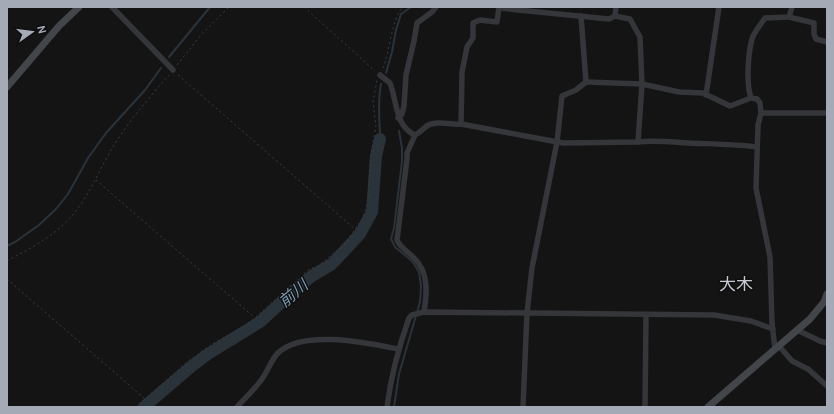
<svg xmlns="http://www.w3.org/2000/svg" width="834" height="414" font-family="Cabin,'Noto Sans JP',sans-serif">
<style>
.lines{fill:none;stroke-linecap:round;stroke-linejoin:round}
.stream{stroke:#2a3339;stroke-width:2}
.river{stroke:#2a3339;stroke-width:12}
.path{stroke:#3a3d41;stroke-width:1;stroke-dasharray:2 3;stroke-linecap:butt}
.street{stroke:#34363a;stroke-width:5.5}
.secondary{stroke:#42454a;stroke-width:7}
.labels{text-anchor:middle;stroke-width:3;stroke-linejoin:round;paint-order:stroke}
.water-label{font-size:16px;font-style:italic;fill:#7b9cb2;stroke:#0f0f10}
.quarter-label{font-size:17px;fill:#c6cad2;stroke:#0f0f10}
</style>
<rect width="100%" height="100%" fill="#141415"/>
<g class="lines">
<!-- stream -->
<g class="stream">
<path d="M169 57 210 7"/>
<path d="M386 73 392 52 396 30 401 14 411 7"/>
<path d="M380 139C380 120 377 103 381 84"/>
<path d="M7 246 15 242 39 225 56 209 68 194 88 158 106 133 145 90 161 68"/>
<path d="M394 407 399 374 420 302 421 286 419 272 416 267 412 261 395 247 391 239 394 228 402 161V148L399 131"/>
</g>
<!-- river -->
<path class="river" d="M144 407 192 366 208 354 260 322 298 287 312 276 332 264 360 234 372 212 376 156 380 139"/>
<!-- path -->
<g class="path">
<path d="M304 7 375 71"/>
<path d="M177 65 201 35 229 7"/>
<path d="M383 68C390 52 391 19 403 7"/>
<path d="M178 75 356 230"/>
<path d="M96 180 255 318"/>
<path d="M7 261C27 250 47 240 63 225 86 204 96 176 111 150 127 123 148 99 169 75"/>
<path d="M7 279 145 399"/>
<path d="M136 407 187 362 214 343 240 329 255 318 308 270 318 266 344 245 363 218 368 201 371 154 376 126 373 102 377 80"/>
</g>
<!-- street -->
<g class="street">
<path d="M112 7 173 70"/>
<path d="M499 7 497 22 480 20 473 23V38L467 47 462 72 461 124 563 143 638 142C655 140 671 142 688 143 711 144 734 144 757 147"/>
<path d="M499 8 609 19 615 16 630 19 640 37 642 84 638 142"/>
<path d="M615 16 616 7"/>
<path d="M789 17 814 23V34L816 39 827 42"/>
<path d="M380 75 390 83C397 101 395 126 415 135 421 132 426 125 431 124 441 121 451 125 461 124"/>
<path d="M586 82 642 84 679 92 703 93 730 106 751 98"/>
<path d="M706 95 719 7"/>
<path d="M761 113H827"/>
<path d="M398 118 402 114 404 106 406 75 414 41 417 23 432 12 436 7"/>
<path d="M415 135 407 153V159L397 240C400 248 409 252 414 258 429 272 427 294 424 312"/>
<path d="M797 330 820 341 827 343"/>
<path d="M779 346 792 361 808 369 827 386"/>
<path d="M775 349 772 323 770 257 756 188 758 125 761 113 760 103 757 99 751 98C746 84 748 54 752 39 754 32 761 24 765 18L789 17 792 7"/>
<path d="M237 407C245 398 255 389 262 379 268 371 271 360 278 353 303 329 367 343 398 349"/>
<path d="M387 407C391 375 398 349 409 318L412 315 424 312 714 315 751 321 773 329"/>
<path d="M523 407 527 313 532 268 557 142 562 96 576 90 586 82 581 16"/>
<path d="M645 407 646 315"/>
</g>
<!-- secondary -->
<g class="secondary">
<path d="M7 87 59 26 79 7"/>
<path d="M708 407 810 319 824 302 827 294"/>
</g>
</g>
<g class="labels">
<!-- water labels -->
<g class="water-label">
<text transform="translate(293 293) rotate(-40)" y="6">前川</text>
</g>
<!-- quarter labels -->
<g class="quarter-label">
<text x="736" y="290">大木</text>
</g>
</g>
<!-- border -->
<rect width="834" height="414" fill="none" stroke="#a5abb6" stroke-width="16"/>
<!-- north arrow -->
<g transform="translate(32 32) rotate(76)" stroke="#0f0f10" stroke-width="3" paint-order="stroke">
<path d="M0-3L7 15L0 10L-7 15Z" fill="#a5abb6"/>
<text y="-6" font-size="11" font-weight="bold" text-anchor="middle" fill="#a5abb6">N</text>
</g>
</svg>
